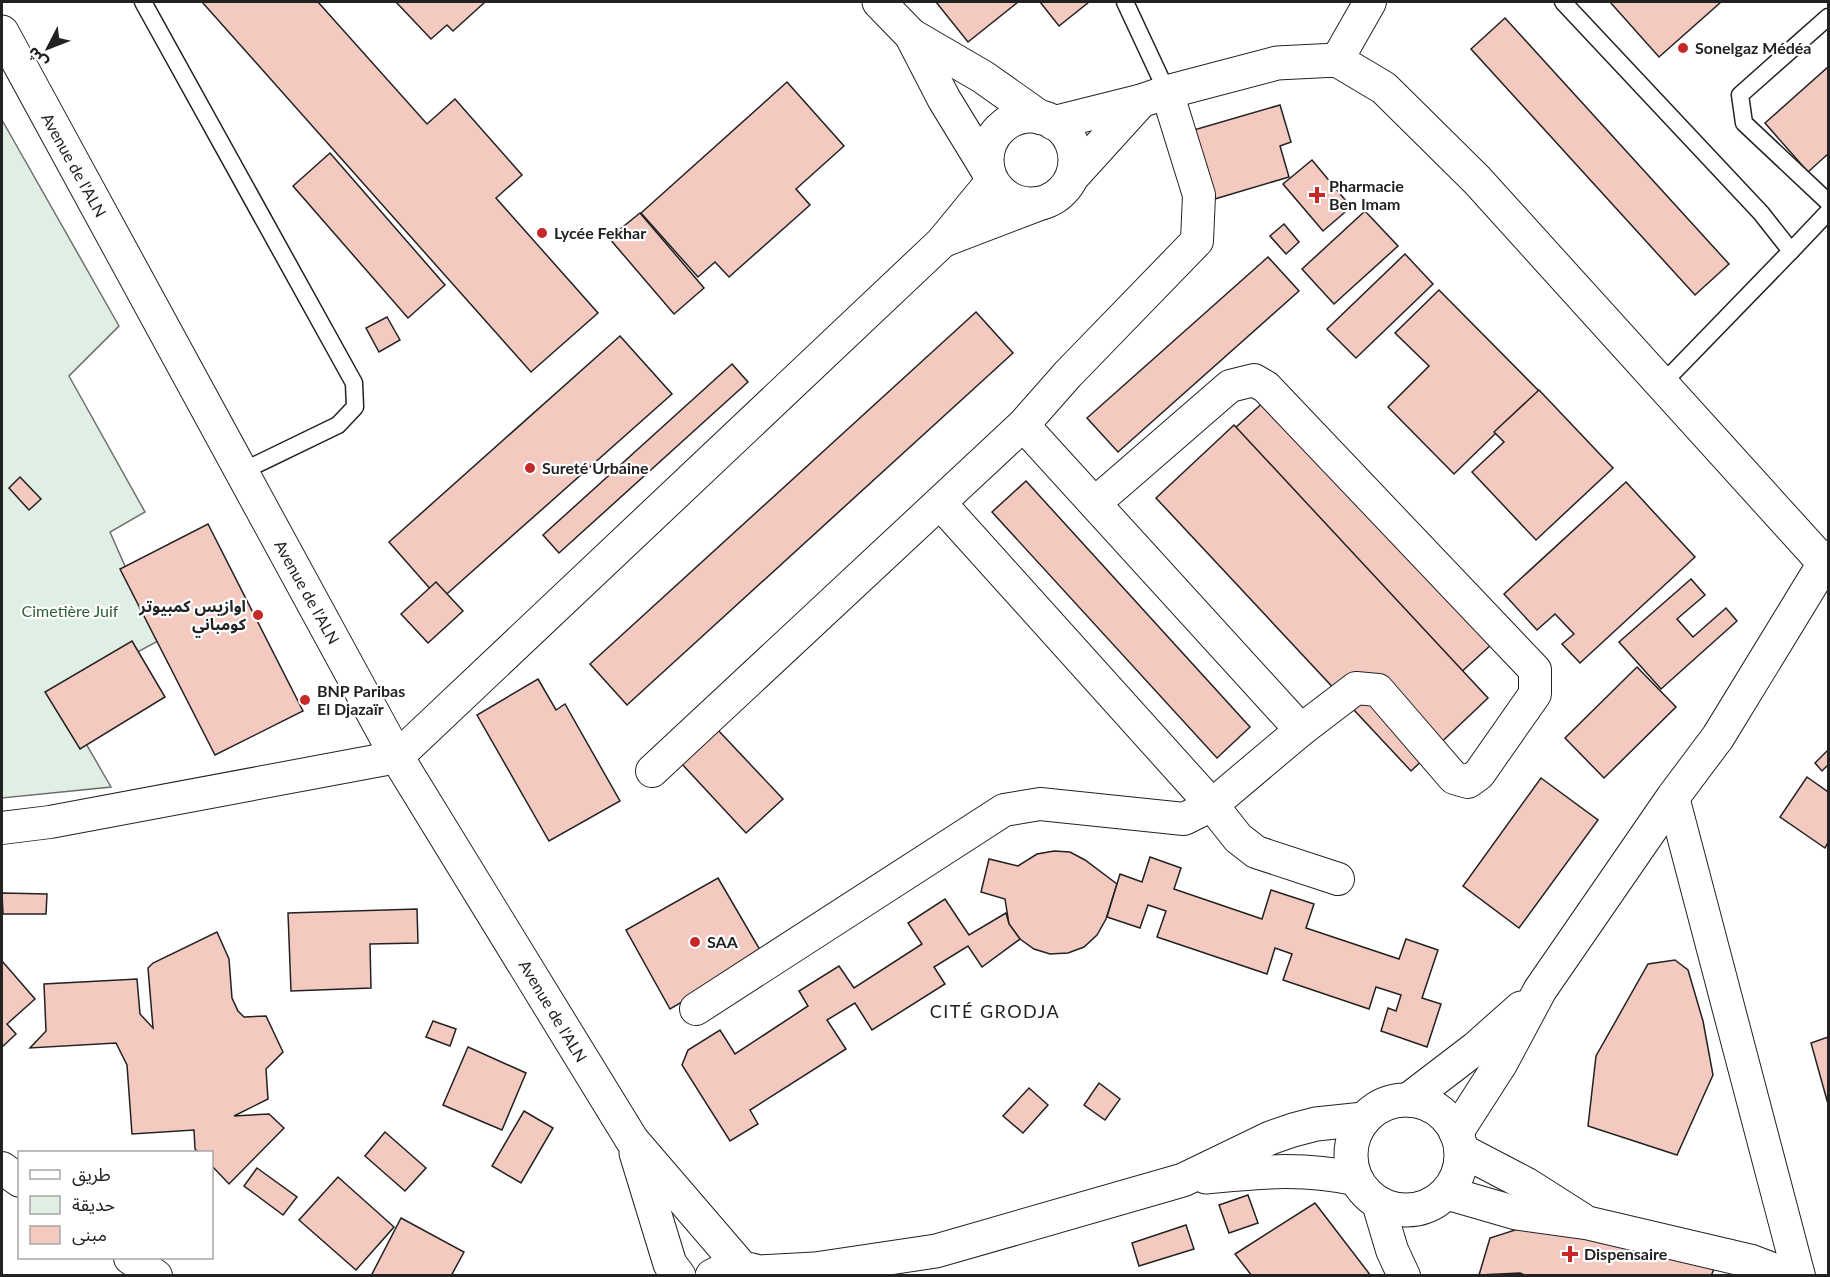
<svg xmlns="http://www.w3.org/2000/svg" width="1830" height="1277" font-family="Lato,'Noto Sans Arabic',sans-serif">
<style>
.green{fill:#e0efe3;stroke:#6f6f6f;stroke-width:1.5}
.building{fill:#f3c9c0;stroke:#222;stroke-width:1.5}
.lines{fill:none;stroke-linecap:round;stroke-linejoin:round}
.lane-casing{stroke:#222;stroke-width:19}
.street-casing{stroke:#222;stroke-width:34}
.secondary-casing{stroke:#222;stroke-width:35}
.primary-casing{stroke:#222;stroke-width:35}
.lane{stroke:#fff;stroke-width:16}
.street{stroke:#fff;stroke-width:32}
.secondary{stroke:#fff;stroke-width:33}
.primary{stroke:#fff;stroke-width:33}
.poi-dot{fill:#c62828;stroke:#fff;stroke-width:2}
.labels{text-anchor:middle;stroke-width:4.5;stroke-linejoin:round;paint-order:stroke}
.poi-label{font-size:16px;font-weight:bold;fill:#222;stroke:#fff;text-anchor:start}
.street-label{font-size:16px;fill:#222;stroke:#fff}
.park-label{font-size:16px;fill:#2f5e38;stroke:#fff}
.neighbourhood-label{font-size:18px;letter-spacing:1.5px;fill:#222;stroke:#fff}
</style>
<rect width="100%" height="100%" fill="#fff"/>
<!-- green -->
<path class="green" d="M2 120 119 326 69 376 145 512 110 532 158 641 58 695 111 787 2 798Z"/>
<!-- building -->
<g class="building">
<path d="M202 2H318L427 124 455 99 522 175 496 198 598 313 531 372Z"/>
<path d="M396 2H485L453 31 447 25 431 39Z"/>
<path d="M936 2H1018L968 42Z"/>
<path d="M1040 2H1089L1059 26Z"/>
<path d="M1610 2H1721L1659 57Z"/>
<path d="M1505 18 1729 264 1695 295 1471 49Z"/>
<path d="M1828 67V154L1808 172 1765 123Z"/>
<path d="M787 82 844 146 796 189 810 205 729 277 715 262 698 277 641 213Z"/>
<path d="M1280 105 1291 142 1280 146 1289 177 1208 201 1187 132Z"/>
<path d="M330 153 445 285 408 318 293 186Z"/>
<path d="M1312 160 1351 207 1323 231 1283 184Z"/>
<path d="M1365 211 1398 246 1334 304 1302 269Z"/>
<path d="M640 213 704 288 674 314 609 238Z"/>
<path d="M1284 224 1299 242 1286 254 1270 236Z"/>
<path d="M1405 254 1433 284 1356 358 1327 329Z"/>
<path d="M1268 257 1299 291 1118 452 1087 418Z"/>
<path d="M1439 290 1539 391 1454 474 1388 407 1429 366 1395 333Z"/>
<path d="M976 312 1013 353 627 705 590 664Z"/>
<path d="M387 317 400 340 379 352 366 328Z"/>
<path d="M620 336 672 394 440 600 389 542Z"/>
<path d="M732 364 748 382 559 553 543 535Z"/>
<path d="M1539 390 1613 468 1536 540 1472 472 1504 442 1494 432Z"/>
<path d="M1268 398 1492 644 1458 675 1234 429Z"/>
<path d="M1234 425 1488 698 1411 771 1156 498Z"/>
<path d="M20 477 41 499 29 510 9 488Z"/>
<path d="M1026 481 1250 727 1217 758 992 512Z"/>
<path d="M1626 482 1695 557 1580 663 1562 644 1574 634 1555 614 1537 630 1504 594Z"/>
<path d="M208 524 303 711 215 755 120 569Z"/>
<path d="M1691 579 1705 595 1677 619 1693 637 1726 608 1737 621 1661 689 1619 642Z"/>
<path d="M436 582 463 611 428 643 401 614Z"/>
<path d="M132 641 165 697 80 749 45 692Z"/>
<path d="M1637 667 1676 707 1604 778 1565 738Z"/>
<path d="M538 679 556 710 565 704 620 801 549 841 477 715Z"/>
<path d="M717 729 783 799 746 833 681 763Z"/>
<path d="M1828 750V765L1822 771 1815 763Z"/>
<path d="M1807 777 1828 792V842L1825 848 1780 817Z"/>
<path d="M1541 778 1598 820 1519 928 1463 886Z"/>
<path d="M1054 851 1070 852 1085 860 1117 884 1106 919 1097 935 1084 947 1068 953 1050 954 1034 949 1020 939 1009 924 1005 899 981 892 989 859 1018 866 1037 854Z"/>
<path d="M1150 857 1181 868 1174 889 1262 919 1271 890 1314 904 1306 928 1399 959 1406 939 1438 950 1422 998 1441 1004 1427 1047 1381 1031 1388 1008 1396 1011 1401 995 1376 987 1369 1009 1283 980 1292 954 1275 948 1267 974 1157 937 1166 911 1148 905 1140 928 1107 917 1120 874 1142 882Z"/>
<path d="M718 878 763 955 670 1009 626 930Z"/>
<path d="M2 893 47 894 46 914H3Z"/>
<path d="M945 899 969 935 1006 913 1009 924 1020 939 982 967 968 946 934 967 945 984 872 1030 855 1003 827 1020 846 1049 750 1110 758 1124 730 1141 682 1065 688 1050 720 1030 735 1054 808 1006 799 991 839 966 854 988 922 944 908 923Z"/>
<path d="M417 909 418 943 370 944 371 988 291 991 288 913Z"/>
<path d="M217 932 229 959 232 998 238 1011 244 1017 266 1016 283 1052 266 1069 268 1099 234 1116 269 1114 284 1128 229 1184 212 1166V1152H198L195 1149 194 1130 132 1134 127 1065 116 1043 30 1048 46 1031 44 984 137 979 140 1014 153 1028 148 968 153 963Z"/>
<path d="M1675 960 1688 970 1703 1021 1713 1075 1677 1155 1588 1126 1596 1056 1648 964Z"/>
<path d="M2 961 35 999 7 1024 16 1034 2 1047Z"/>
<path d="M433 1021 456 1029 450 1046 426 1037Z"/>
<path d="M1828 1037V1104L1811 1043Z"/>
<path d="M468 1047 526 1073 502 1130 443 1105Z"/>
<path d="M1099 1083 1120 1099 1105 1120 1084 1105Z"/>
<path d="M1029 1088 1048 1105 1023 1133 1003 1116Z"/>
<path d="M524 1111 553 1128 521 1183 492 1166Z"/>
<path d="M385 1132 426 1168 405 1191 365 1156Z"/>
<path d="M257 1168 297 1197 283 1215 244 1186Z"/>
<path d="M338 1177 394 1227 356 1270 299 1220Z"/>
<path d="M1248 1195 1258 1223 1229 1233 1219 1205Z"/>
<path d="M1315 1203 1371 1276H1252L1235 1254Z"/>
<path d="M401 1218 464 1252 451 1276H371Z"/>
<path d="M1537 1223 1714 1269 1711 1276H1527L1520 1273 1479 1275 1490 1238Z"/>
<path d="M1186 1225 1194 1249 1139 1266 1132 1243Z"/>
</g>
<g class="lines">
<defs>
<g id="lane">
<path d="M143 2 354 383 355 407 338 425 241 472"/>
<path d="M1125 2 1167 92"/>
<path d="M1563 2 1761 213 1791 251 1661 385"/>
<path d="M1828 17 1740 95 1744 123 1828 202"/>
<path d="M1791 251 1828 212"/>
</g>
<g id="street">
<path d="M1337 60 1370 2"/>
<path d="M943 241 1045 202"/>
<path d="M1023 425 1301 730 1356 688 1378 690 1454 778 1468 782 1479 774 1535 694V670L1266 387 1254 380 1230 386 1095 503"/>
<path d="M940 503 1212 805 1238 838 1256 852 1338 879"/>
<path d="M652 771 1023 425 1068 374 1197 241 1199 195 1167 92"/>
<path d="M1673 797 1799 1276"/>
<path d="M2 828 50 822 397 757 942 242 992 181"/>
<path d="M696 1009 1004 810 1040 804 1184 819 1212 805 1301 730"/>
<path d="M2 1168 20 1181"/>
<path d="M1378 1203 1392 1250 1404 1276"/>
<path d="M130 1258 156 1276"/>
</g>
<g id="secondary">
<path d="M879 2 911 35 983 77 1041 118"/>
<path d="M911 35 944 99 988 171"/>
<circle cx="1031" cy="160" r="44"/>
<path d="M1053 123 1141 101 1167 92 1277 63 1337 60 1384 88 1477 180 1824 563"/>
<path d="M1072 177 1141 101"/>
<circle cx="1406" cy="1155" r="55"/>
<path d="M1408 1100 1476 1048 1521 1008"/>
<path d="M1456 1133 1501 1063 1540 990 1673 797 1718 737 1828 557"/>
<path d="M1461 1150 1526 1184 1581 1219"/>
<path d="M1206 1177C1260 1172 1301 1167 1356 1179"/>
<path d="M1447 1193 1516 1213 1588 1223 1750 1261 1790 1276"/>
<path d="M760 1272 815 1269 936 1251 1183 1180 1270 1138 1293 1130 1316 1124 1364 1119"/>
</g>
<g id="primary">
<path d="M2 32 397 757 632 1140 742 1268"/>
<path d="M636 1153 670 1264 679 1276"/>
<path d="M712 1276C728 1267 749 1265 765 1276"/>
</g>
</defs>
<!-- lane casing -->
<use href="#lane" class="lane-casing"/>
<!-- street casing -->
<use href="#street" class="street-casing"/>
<!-- secondary casing -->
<use href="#secondary" class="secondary-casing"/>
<!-- primary casing -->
<use href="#primary" class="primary-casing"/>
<!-- lane -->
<use href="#lane" class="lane"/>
<!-- street -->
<use href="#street" class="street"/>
<!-- secondary -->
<use href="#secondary" class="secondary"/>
<!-- primary -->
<use href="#primary" class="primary"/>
</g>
<!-- markers -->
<g class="poi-dot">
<circle cx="1683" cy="48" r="6"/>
<path d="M1314 186h6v6h6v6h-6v6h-6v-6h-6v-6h6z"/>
<circle cx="542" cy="233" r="6"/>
<circle cx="530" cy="468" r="6"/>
<circle cx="258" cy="615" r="6"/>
<circle cx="305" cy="700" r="6"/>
<circle cx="695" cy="942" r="6"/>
<path d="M1567 1245h6v6h6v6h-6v6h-6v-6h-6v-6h6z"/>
</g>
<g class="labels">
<!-- poi labels -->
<g class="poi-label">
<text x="1695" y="54">Sonelgaz Médéa</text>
<text x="1329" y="192">Pharmacie<tspan x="1329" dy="18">Ben Imam</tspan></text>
<text x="554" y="239">Lycée Fekhar</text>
<text x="542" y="474">Sureté Urbaine</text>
<text x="246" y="612" text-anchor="end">اوازيس كمبيوتر<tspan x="246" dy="18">كومباني</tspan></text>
<text x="317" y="697">BNP Paribas<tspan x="317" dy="18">El Djazaïr</tspan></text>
<text x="707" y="948">SAA</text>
<text x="1584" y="1260">Dispensaire</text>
</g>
<!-- street labels -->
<g class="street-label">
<text transform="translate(74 165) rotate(61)" y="6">Avenue de l'ALN</text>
<text transform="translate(307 592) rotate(61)" y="6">Avenue de l'ALN</text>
<text transform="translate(553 1011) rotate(59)" y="6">Avenue de l'ALN</text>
</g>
<!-- park labels -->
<g class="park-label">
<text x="70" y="617">Cimetière Juif</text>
</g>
<!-- neighbourhood labels -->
<g class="neighbourhood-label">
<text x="995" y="1018">CITÉ GRODJA</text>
</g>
</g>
<!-- border -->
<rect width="1830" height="1277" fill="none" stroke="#222222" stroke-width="6"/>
<!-- legend -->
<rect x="18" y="1151" width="195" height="108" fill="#ffffff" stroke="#a7a7a7" stroke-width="1.5"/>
<rect x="30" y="1170" width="30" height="9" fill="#ffffff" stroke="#a7a7a7" stroke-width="1.5"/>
<text x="72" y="1181" font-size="18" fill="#222222">طريق</text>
<rect x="30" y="1196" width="30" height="18" fill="#e0efe3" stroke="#a7a7a7" stroke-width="1.5"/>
<text x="72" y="1211" font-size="18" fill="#222222">حديقة</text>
<rect x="30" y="1226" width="30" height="18" fill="#f3c9c0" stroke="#a7a7a7" stroke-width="1.5"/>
<text x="72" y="1241" font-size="18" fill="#222222">مبنى</text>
<!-- north arrow -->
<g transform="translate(48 48) rotate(228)" stroke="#ffffff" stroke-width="4.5" paint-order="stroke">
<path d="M0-4.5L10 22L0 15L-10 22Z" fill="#222222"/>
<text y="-9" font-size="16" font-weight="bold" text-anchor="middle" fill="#222222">ش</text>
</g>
</svg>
